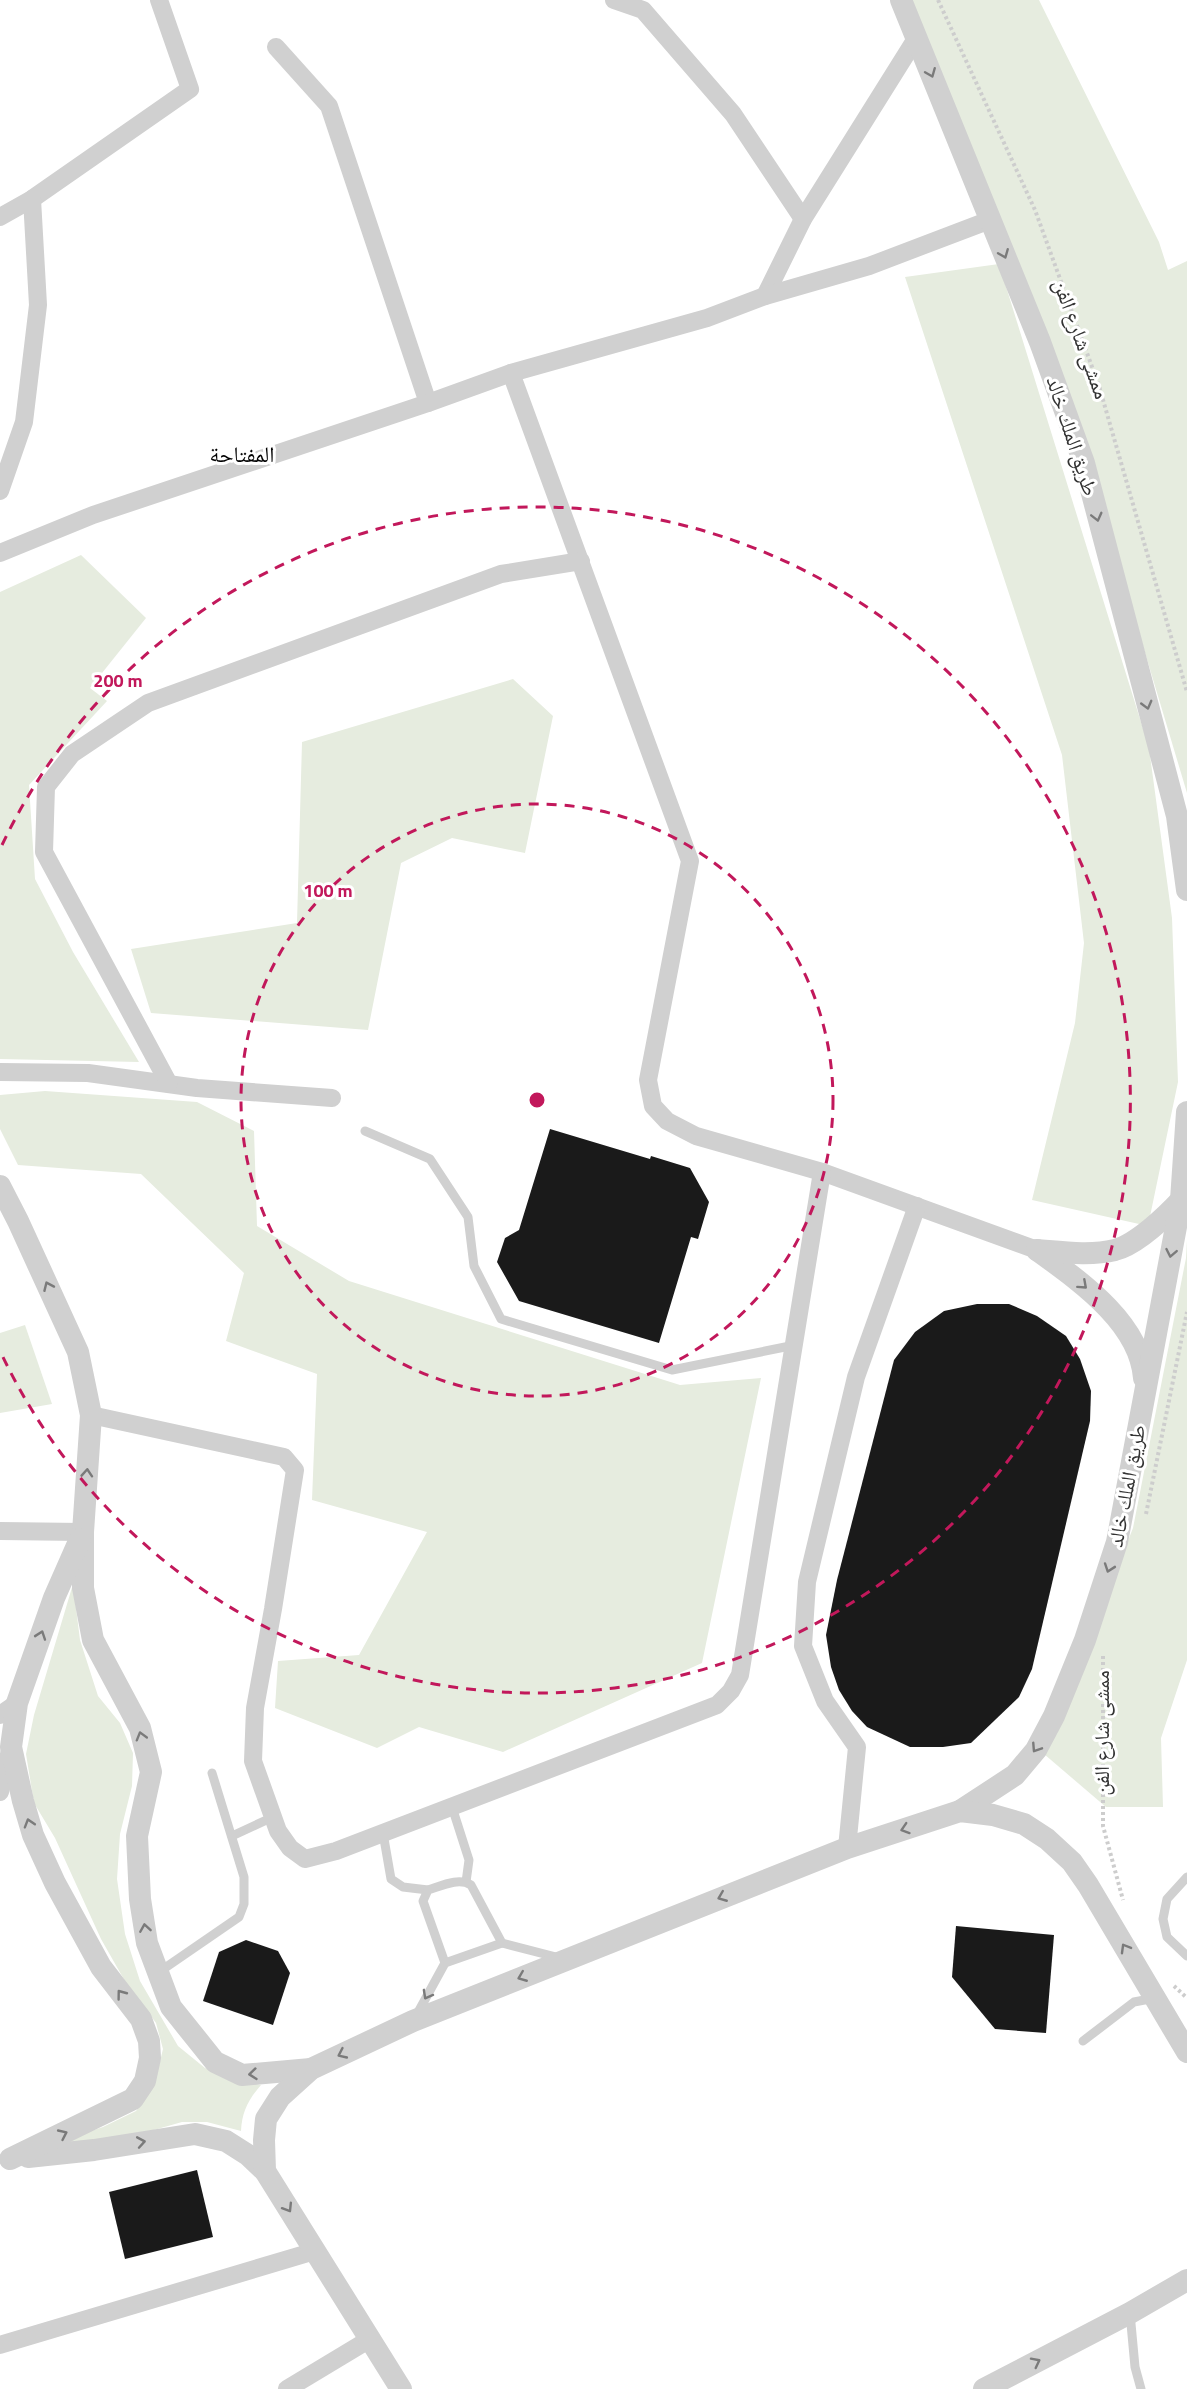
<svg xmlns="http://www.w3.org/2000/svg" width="1187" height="2389" font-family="'Titillium Web','Noto Naskh Arabic',sans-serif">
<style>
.green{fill:#e6ecdf}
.building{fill:#1a1a1a}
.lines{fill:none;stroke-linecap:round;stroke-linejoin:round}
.path{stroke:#cdcdcd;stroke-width:4;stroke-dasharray:3 3;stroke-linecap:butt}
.service{stroke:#d0d0d0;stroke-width:9}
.minor{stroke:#d0d0d0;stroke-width:18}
.tertiary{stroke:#d0d0d0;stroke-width:22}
.oneway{stroke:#7a7a7a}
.ring{fill:none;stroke:#c2185b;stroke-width:3;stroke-dasharray:10 8}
.labels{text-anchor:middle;stroke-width:6;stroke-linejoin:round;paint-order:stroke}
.street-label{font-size:21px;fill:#333;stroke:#fff}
.neighbourhood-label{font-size:22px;fill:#000;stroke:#fff}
.centre{fill:#c2185b;stroke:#fff;stroke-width:3}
.ring-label{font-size:18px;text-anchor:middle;font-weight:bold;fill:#c2185b;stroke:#fff;stroke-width:6;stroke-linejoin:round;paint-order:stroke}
</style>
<rect width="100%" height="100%" fill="#fff"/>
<!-- green -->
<g class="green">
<path d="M892 0H1039L1159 242 1168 270 1187 261V793L1076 422Z"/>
<path d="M999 264 1149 748 1172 918 1178 1082 1148 1226 1032 1200 1075 1023 1084 943 1062 755 905 277Z"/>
<path d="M81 555 146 618 90 688 107 701 29 785 35 879 73 952 139 1062 0 1059V592Z"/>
<path d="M513 679 553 716 525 853 452 838 401 863 368 1030 151 1013 131 949 297 923 302 742Z"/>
<path d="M45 1091 197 1102 254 1131 257 1226 349 1281 680 1385 761 1378 702 1663 503 1752 419 1727 377 1748 275 1708 278 1661 359 1655 427 1532 312 1500 317 1374 226 1341 244 1273 141 1174 18 1165 0 1129V1095Z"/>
<path d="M1187 1240V1660L1161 1738 1163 1807H1106L1044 1754 1133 1528 1186 1258Z"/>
<path d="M25 1325 52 1404 0 1413V1333Z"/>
<path d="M73 1584 80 1640 98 1696 120 1723 133 1753 132 1786 120 1834 117 1879 125 1934 140 1981 178 2046 205 2068 244 2082 261 2085C248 2100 242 2112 241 2131L207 2122H182L101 2145 51 2144 103 2127 136 2111 154 2086 163 2049 156 2023 126 1983 101 1939 55 1838 34 1803 26 1754 34 1715Z"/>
</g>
<!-- building -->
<g class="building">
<path d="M550 1129 650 1159 651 1156 690 1168 709 1202 698 1239 691 1237 659 1343 519 1301 497 1262 505 1238 519 1230Z"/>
<path d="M977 1304H1009L1037 1316 1066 1336 1080 1359 1091 1391 1090 1421 1032 1669 1019 1697 971 1743 943 1747H910L867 1727 852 1711 839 1690 831 1667 826 1635 837 1580 894 1360 915 1332 944 1311Z"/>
<path d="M956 1926 1054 1935 1046 2033 995 2029 952 1977Z"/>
<path d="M246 1940 278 1951 290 1973 273 2025 203 2001 219 1952Z"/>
<path d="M197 2170 213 2237 125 2259 109 2192Z"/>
</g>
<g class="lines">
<!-- path -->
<g class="path">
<path d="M938 0 1035 210 1099 386 1187 692"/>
<path d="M1146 1514 1187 1312"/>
<path d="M1103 1656V1826L1123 1900"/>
<path d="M1174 1986 1187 1998"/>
</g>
<!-- service -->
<g class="service">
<path d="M365 1131 430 1159 468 1217 474 1266 501 1319 672 1370 795 1345"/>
<path d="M452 1807 469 1860 466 1882"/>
<path d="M383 1833 391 1879 403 1887 428 1890"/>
<path d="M232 1836 273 1817"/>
<path d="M1187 1877 1167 1899 1163 1919 1167 1937 1187 1956"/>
<path d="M445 1963 423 1901 428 1890C441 1886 459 1877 471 1885L502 1943"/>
<path d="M159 1972 239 1917 244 1904V1877L212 1773"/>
<path d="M416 2016 445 1963 502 1943 560 1958"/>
<path d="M1083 2041 1134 2002 1155 1998"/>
<path d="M1130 2313 1135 2367 1141 2389"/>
</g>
<!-- minor -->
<g class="minor">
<path d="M614 0 643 10 733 114 803 219"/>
<path d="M276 47 329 106 428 403"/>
<path d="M0 217 32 199 190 89 159 0"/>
<path d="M765 296 803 219 917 37"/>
<path d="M511 373 690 861 648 1080 653 1106 667 1121 696 1136 822 1172 1037 1250"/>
<path d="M0 491 24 422 38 305 32 199"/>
<path d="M0 553 93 515 428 403 511 373 707 318 765 296 869 266 990 220"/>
<path d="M0 1072 88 1073 197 1088 332 1098"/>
<path d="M169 1084 44 852 46 787 72 754 148 703 501 574 581 561"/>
<path d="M91 1415 284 1457 295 1470 273 1609 255 1708 253 1761 278 1831 290 1848 305 1859 336 1851 717 1705 731 1691 740 1675 822 1172"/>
<path d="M0 1531 83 1532"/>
<path d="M0 1715 17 1703"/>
<path d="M0 1792 10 1750"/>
<path d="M847 1848 857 1747 825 1701 803 1646 807 1582 856 1377 917 1206"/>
<path d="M0 2345 315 2251"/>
<path d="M287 2389 370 2339"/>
</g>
<!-- tertiary -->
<g class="tertiary">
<path d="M901 0 1040 342 1084 463 1177 816 1187 890"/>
<path d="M0 1186 18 1221 78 1352 91 1415 83 1532V1588L93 1640 140 1728 151 1772 137 1836 140 1899 147 1943 171 2007 215 2062 242 2075 311 2069"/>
<path d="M1037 1250C1078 1280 1140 1322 1144 1378"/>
<path d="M1037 1250C1062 1252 1090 1256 1115 1250 1137 1244 1166 1216 1181 1200"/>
<path d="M960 1811 1015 1775 1036 1750 1054 1716 1085 1640 1117 1542 1181 1200 1187 1112"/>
<path d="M28 2157 94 2150 195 2134 226 2141 248 2155 265 2171"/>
<path d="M10 2159 133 2099 145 2081 150 2058 149 2041 141 2019 101 1967 55 1883 33 1835 23 1801 11 1747 17 1703 54 1598 80 1539"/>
<path d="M401 2389 265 2171 264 2140 266 2119 280 2097 311 2069 413 2021 847 1848 960 1811 993 1815 1024 1824 1047 1839 1072 1862 1088 1885 1187 2052"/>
<path d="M984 2389 1130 2313 1187 2280"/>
</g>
</g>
<!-- one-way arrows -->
<defs><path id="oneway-chevron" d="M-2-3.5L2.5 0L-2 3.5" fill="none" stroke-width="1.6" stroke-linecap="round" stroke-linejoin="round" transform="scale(1.5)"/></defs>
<g class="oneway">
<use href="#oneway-chevron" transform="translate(931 73) rotate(68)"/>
<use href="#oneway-chevron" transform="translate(1004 254) rotate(68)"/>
<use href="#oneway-chevron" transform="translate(1097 517) rotate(76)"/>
<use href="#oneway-chevron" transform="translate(1147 705) rotate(75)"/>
<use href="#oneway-chevron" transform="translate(1171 1253) rotate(101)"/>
<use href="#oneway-chevron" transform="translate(1083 1285) rotate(42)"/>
<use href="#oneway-chevron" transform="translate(48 1286) rotate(-114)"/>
<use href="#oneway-chevron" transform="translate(87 1473) rotate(-86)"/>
<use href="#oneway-chevron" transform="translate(1109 1568) rotate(109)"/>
<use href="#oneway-chevron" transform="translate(41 1635) rotate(-71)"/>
<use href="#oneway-chevron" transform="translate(141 1736) rotate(-106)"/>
<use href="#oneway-chevron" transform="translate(1036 1748) rotate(123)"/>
<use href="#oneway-chevron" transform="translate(29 1823) rotate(-107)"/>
<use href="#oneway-chevron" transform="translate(905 1829) rotate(162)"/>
<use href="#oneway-chevron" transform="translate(722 1897) rotate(158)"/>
<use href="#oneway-chevron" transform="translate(145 1928) rotate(-99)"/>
<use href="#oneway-chevron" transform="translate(1125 1948) rotate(-120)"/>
<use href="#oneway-chevron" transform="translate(522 1977) rotate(158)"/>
<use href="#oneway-chevron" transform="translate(121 1994) rotate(-127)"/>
<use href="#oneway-chevron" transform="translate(427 1995) rotate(119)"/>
<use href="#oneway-chevron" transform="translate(342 2054) rotate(155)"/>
<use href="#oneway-chevron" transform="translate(253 2074) rotate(174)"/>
<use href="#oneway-chevron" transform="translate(63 2134) rotate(-25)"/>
<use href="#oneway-chevron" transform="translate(141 2142) rotate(-10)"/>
<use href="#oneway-chevron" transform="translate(288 2208) rotate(58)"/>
<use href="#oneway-chevron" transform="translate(1036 2362) rotate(-27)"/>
</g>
<!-- distance rings -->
<g class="ring">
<circle cx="537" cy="1100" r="296"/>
<path d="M2 845A593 593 0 1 1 2 1355"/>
</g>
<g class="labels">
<!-- street labels -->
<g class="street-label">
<text transform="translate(1081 339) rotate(70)" y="7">ممشى شارع الفن</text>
<text transform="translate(1072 436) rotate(72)" y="7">طريق الملك خالد</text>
<text transform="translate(1127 1486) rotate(-79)" y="7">طريق الملك خالد</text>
<text transform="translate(1102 1733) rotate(-90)" y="7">ممشى شارع الفن</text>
</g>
<!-- neighbourhood labels -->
<g class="neighbourhood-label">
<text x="242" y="462">المفتاحة</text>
</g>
</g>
<circle cx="537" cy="1100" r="9" class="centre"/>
<g class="ring-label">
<text x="118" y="687">200 m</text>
<text x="328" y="897">100 m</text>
</g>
</svg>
